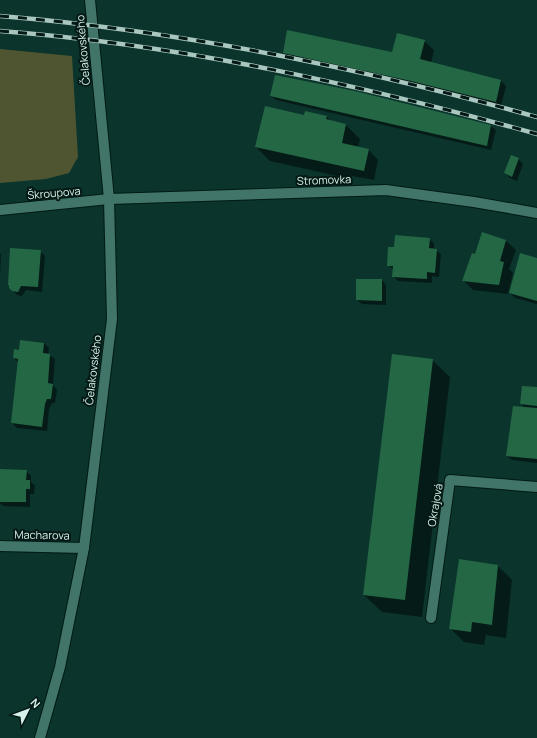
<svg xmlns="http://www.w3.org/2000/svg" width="537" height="738" font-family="Manrope,sans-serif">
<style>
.green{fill:#4f5530}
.shadow{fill:#0007}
.building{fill:#246744}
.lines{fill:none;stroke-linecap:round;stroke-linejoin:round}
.street-casing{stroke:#001a14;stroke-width:12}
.secondary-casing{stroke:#001a14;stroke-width:12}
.street{stroke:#417569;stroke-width:10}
.secondary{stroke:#417569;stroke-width:10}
.rail-casing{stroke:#a9c7bf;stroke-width:4.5}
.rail{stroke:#041915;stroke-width:3;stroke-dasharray:9;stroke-linecap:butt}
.labels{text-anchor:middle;stroke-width:4;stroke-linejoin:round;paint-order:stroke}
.street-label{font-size:11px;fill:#d6f1e9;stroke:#041915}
</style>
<rect width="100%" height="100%" fill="#0a342c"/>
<!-- green -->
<path class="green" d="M0 49 72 56 78 157 69 173 46 179 0 183Z"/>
<!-- shadow -->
<g class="shadow">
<path d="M424 41 434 50 431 63 501 81 506 86 501 106 416 85 289 58 284 53 393 54Z"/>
<path d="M271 96 491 126 496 130 491 150 276 100Z"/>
<path d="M306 112 327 117 332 122 346 125 360 139 358 148 369 150 378 160 374 180 352 176 351 179 270 161 256 147 305 116Z"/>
<path d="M518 159 523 164 517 181 510 178 505 173Z"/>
<path d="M483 234 506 241 516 250 509 269 513 273 508 294 473 290 464 281 476 255Z"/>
<path d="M429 239 434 243V249L441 254 439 277 432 276V283L398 281 393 276 394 270 388 265 395 249Z"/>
<path d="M40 251 45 256 42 292 26 290 22 296 17 295 9 285Z"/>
<path d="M0 253 1 254 0 275Z"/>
<path d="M537 259V304L515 298 510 293Z"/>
<path d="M382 280 386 285V305L362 304 357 300Z"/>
<path d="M44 343 49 348 48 354 55 359 53 385 57 390 55 403H52L49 409 47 431 17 428 12 423 19 363 14 358 20 351Z"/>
<path d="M432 360 450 377 422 617 382 612 364 595Z"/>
<path d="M537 388V463L512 460 507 456 525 408 521 404Z"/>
<path d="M0 470 26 471 31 476V482L35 486 34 494H30V507L3 506 0 503Z"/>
<path d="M498 566 512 580 506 638 486 635 484 645 464 642 450 628Z"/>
</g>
<!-- building -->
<g class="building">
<path d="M287 30 392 52 397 33 425 40 420 59 501 80 496 102 411 81 283 53Z"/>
<path d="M275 75 355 91 491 125 487 146 270 96Z"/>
<path d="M265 106 304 115 305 111 327 116 326 119 346 124 342 143 369 149 364 171 255 147Z"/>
<path d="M511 155 519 158 512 177 504 173Z"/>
<path d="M482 232 506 240 500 261 504 262 499 285 462 281 472 253 475 254Z"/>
<path d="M395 235 430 238 429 248 437 249 435 273 427 272V279L392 277 393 266H387L388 247H394Z"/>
<path d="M10 248 41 250 38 287 21 286 18 292 12 291 9 288V285H8Z"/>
<path d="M520 253 537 258V301L509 293Z"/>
<path d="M356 279H382V301L356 300Z"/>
<path d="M20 340 44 343 43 353 50 354 48 383 53 384 51 399H47L45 404 42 427 11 423 18 359 13 358 14 349 19 350Z"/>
<path d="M392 354 433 359 405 600 363 595Z"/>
<path d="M522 386 537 387V406L520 404Z"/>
<path d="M513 406 537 408V459L506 456Z"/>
<path d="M0 469 27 470 26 480H30V489H26V502H0Z"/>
<path d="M459 559 498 565 492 625 472 622 471 632 449 629Z"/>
</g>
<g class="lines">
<defs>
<g id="street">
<path d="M0 210 109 199 386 190 474 202 537 213"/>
<path d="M0 546 84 548"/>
<path d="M431 618 450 480 537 487"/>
</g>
<path id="secondary" d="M40 738 60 667 84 548 112 319 109 199 90 0"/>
</defs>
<!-- street casing -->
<use href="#street" class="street-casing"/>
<!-- secondary casing -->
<use href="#secondary" class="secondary-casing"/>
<!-- street -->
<use href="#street" class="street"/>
<!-- secondary -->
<use href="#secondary" class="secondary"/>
<defs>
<g id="rail">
<path d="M0 16C182 31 361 68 537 117"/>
<path d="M0 31C183 45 361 85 537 134"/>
</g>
</defs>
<!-- rail casing -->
<use href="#rail" class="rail-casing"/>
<!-- rail -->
<use href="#rail" class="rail"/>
</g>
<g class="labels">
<!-- street labels -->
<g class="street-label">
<text transform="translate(83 50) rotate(-95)" y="4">Čelakovského</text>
<text transform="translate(324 180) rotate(-2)" y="4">Stromovka</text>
<text transform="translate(54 193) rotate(-5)" y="4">Škroupova</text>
<text transform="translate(93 370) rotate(-83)" y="4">Čelakovského</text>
<text transform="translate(435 505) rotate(-80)" y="4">Okrajová</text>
<text transform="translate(42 535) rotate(1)" y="4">Macharova</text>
</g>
</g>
<!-- north arrow -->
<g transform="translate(28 710) rotate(48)" stroke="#041915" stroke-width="3" paint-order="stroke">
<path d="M0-3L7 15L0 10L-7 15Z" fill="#d6f1e9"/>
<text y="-6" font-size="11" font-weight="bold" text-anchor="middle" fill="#d6f1e9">N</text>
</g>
</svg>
